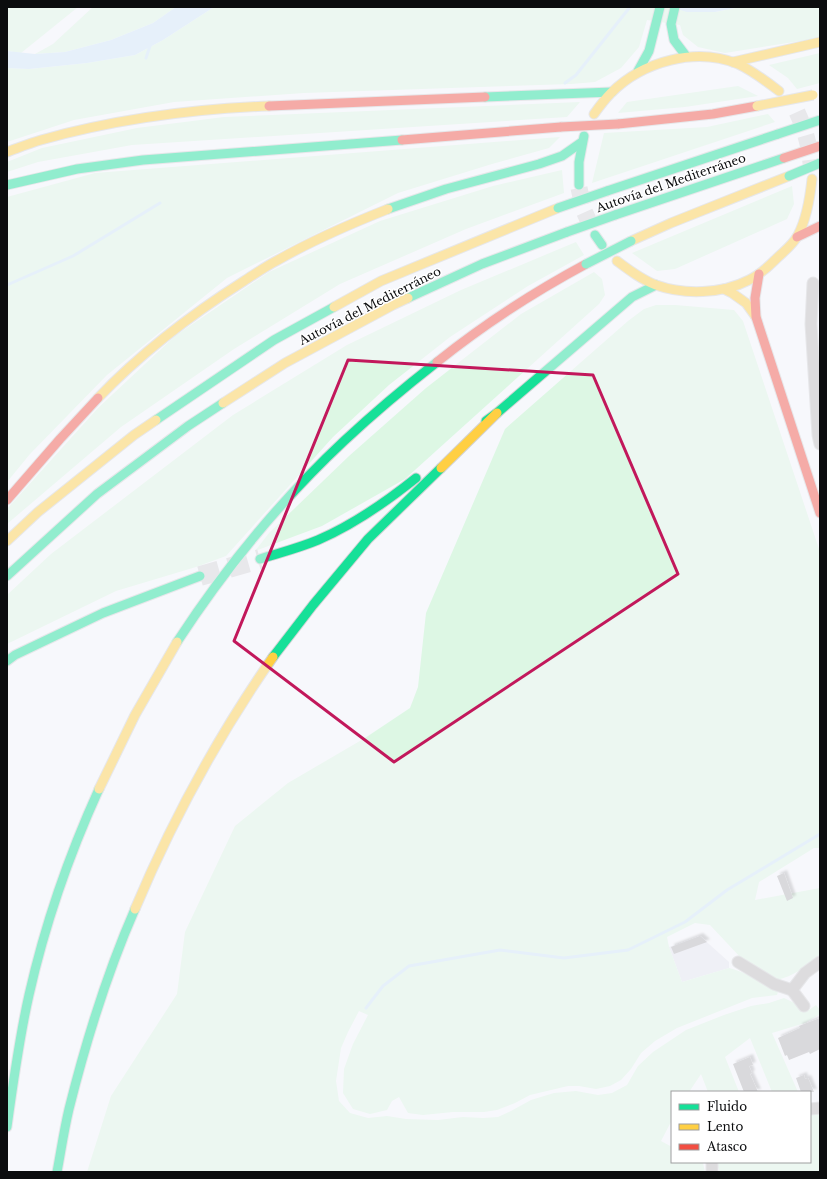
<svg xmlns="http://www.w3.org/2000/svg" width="827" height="1179" font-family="'Libre Baskerville',serif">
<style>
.built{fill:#e4e6ef}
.green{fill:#ddf7e4}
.water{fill:#d0e6f9}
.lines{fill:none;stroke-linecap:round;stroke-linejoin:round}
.stream{stroke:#d0e6f9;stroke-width:3}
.building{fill:#b4b4b6;filter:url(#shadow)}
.primary-tunnel{stroke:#d4d5d8;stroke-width:17;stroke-dasharray:17 8;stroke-linecap:butt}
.highway-tunnel{stroke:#d4d5d8;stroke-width:20;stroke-dasharray:20 10;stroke-linecap:butt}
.street-casing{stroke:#d2d3d5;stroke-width:13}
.fast-casing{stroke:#d2d3d5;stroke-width:11}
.slow-casing{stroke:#d2d3d5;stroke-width:11}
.jam-casing{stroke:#d2d3d5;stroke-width:11}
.street{stroke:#bcbbbb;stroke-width:11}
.fast{stroke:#16e098;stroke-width:9}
.slow{stroke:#ffcf43;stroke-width:9}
.jam{stroke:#f24e42;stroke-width:9}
.fast-bridge-casing{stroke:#d2d3d5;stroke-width:11;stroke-linecap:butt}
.slow-bridge-casing{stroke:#d2d3d5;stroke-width:11;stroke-linecap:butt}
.jam-bridge-casing{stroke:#d2d3d5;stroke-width:11;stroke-linecap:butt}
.fast-bridge{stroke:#16e098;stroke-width:9}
.slow-bridge{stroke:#ffcf43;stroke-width:9}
.jam-bridge{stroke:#f24e42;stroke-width:9}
.marked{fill:none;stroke:#c2185b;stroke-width:3;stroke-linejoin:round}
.labels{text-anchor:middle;stroke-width:3;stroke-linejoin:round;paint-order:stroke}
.street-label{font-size:12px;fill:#0b0c0e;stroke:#fff}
</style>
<defs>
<filter id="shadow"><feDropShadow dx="3" dy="-3" stdDeviation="1" flood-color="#0004"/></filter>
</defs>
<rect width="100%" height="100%" fill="#f7f8fc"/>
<!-- built -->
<path class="built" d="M700 936 729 962V968L682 982 669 947Z"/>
<!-- green -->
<g class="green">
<path d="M7 7H78L21 53 7 51Z"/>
<path d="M93 7H176L153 23 111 40 65 52 35 54 53 44Z"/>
<path d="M214 7H670L715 12 740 7H820V37L813 39 725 53 698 47 683 35 680 25 647 20 639 47 621 68 595 82 571 84 304 93 174 102 74 120 7 142V68L29 69 87 63 135 55 163 40Z"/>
<path d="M820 53V83L797 89 788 78 769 65Z"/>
<path d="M738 86 758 96 685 107 618 113 627 102Z"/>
<path d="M580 102 567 117 132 145 38 162 7 172V162L42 148 137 128 224 117Z"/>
<path d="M768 114 775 122 592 183 604 133 707 127Z"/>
<path d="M560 137 549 148 492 164 398 193 227 278 107 375 30 454 7 482V197L95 173Z"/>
<path d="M562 170 564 193 466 229 340 284 234 349 121 427 7 524V509L98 408 175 336 269 272 380 221 493 186Z"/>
<path d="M792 186 794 204 787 219 675 269 657 271 632 253Z"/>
<path d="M576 242 584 255 528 286 450 337 389 385 333 437 226 556 196 567 116 591 7 644V595L51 554 233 415 347 345 461 290Z"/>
<path d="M594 272 602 279 605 295 599 304 405 479 322 526 255 551 269 533 349 456 426 388 521 314Z"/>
<path d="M656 305H675L734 310 743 321 820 552V848H814L759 882 755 900 820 888V957C806 967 793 976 777 980L742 959 710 925 695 923 667 937 669 947 682 982 729 968C746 972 762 983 778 992L777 995 752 998 677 1028 655 1041 641 1053 631 1069 621 1080 610 1086 596 1089 579 1086H568L530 1095 515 1103 497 1110 484 1112H453L423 1115 408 1113 399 1097 392 1101 387 1110 370 1114 353 1109 343 1093 344 1069 353 1044 368 1015 359 1011 348 1032 341 1048 336 1081 339 1101 350 1113 368 1118 387 1116 406 1119 438 1120 463 1117 483 1118 498 1117 511 1111 531 1100 554 1093 576 1091 598 1095 612 1093 627 1085 638 1066 653 1052 686 1030 724 1015 751 1006 769 1003 784 998 809 1010 816 1005 820 1010V1014L805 1023 772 1033 798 1092H772L750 1038 725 1057 739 1092H708L701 1074 689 1092H672V1120L661 1141 672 1147V1162H702L703 1163 705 1172H87L111 1096 177 994 185 932 235 826 288 783 365 738 410 708 418 687 426 613 505 429 628 321 644 309Z"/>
<path d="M810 1113H820V1172H720L716 1162H810Z"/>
</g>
<!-- water -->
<g class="water">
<path d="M176 7H214L163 40 135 55 87 63 29 69 7 68V51L35 54 65 52 111 40 153 23Z"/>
<path d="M670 7H740L715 12H687Z"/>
</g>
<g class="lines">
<!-- stream -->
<g class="stream">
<path d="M146 58 151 43"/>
<path d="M565 83 576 75 630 7"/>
<path d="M7 285 73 256 160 203"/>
<path d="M366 1008 383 986 409 966 500 950 564 958 628 950 685 922 727 890 820 834"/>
</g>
</g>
<!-- building -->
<g class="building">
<path d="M784 873 793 898 787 901 777 876Z"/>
<path d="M700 936 707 942 674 954 671 947Z"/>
<path d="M820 1018V1049L810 1054 809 1052 789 1060 787 1055 785 1056 778 1038 800 1028 799 1026Z"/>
<path d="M750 1057 753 1065 749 1066 752 1073 750 1074 758 1092H744L733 1064Z"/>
<path d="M804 1075 805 1079 808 1078 814 1092H801L796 1078Z"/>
</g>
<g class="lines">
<!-- primary-tunnel -->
<g class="primary-tunnel">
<path d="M797 112C805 129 809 144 811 163"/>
<path d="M579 188 584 211 595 235"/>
</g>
<!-- highway-tunnel -->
<path class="highway-tunnel" d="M200 576 260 559"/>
<defs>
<g id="street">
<path d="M813 283 811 324 818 435 820 444"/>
<path d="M738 962 774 984 792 990"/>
<path d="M804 1006 792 990 805 973 820 962"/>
<path d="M810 1109 820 1108"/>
<path d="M712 1172V1162"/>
</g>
<g id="fast">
<path d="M675 7 671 24 674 40 686 56"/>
<path d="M638 71 649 51 660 7"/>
<path d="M485 97 612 92"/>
<path d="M7 185 77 169 143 160 402 140"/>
<path d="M579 185V162L584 136"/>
<path d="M607 191 778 134"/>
<path d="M388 209 446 189 539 164 562 156 582 142"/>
<path d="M615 215 784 158"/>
<path d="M595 235 602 245"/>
<path d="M408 298 482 264 567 232"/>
<path d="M156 420 274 340 334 307"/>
<path d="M486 421 497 413 632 297 656 285"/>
<path d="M260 559C279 553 299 548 318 540 353 525 386 502 416 478"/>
<path d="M7 576 97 494 188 426 223 403"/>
<path d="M177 642C224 570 281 500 344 441 374 413 405 387 437 362"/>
<path d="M273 657 313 605 368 539 441 468"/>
<path d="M7 661 15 655 103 613 200 576"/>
<path d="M7 1127C13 1083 19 1039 29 995 45 924 69 855 99 789"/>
<path d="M57 1172C61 1151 64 1130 69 1109 86 1041 107 973 135 909"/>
</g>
<g id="slow">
<path d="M733 62 820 42"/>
<path d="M594 114C599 107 605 99 611 93 643 61 696 47 738 64 753 71 766 81 779 91"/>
<path d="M7 152C18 148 30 143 41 140 116 119 192 109 269 106"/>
<path d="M631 241 671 223 789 176"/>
<path d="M617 261C629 270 642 280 656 285 684 295 722 294 749 280 759 275 767 268 775 260 783 252 793 245 798 235 807 218 810 198 812 179"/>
<path d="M724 289 732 293 746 303 756 317"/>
<path d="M334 307 381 281 558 208"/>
<path d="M98 398C141 353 192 314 244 281 255 274 266 266 278 260 313 240 350 224 388 209"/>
<path d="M223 403 285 363 393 305 408 298"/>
<path d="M441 468 497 413"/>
<path d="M7 541 38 512 134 435 156 420"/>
<path d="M99 789 135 715 177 642"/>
<path d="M135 909C172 821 218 736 273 657"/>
</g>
<g id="jam">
<path d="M269 106 485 97"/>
<path d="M618 124 713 114 757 106"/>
<path d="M402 140 561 127"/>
<path d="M797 237 820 226"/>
<path d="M759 274 755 298 756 317 820 513"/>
<path d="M437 362C483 325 534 292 586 264"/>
<path d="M7 500 60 439 98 398"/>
</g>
</defs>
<!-- street casing -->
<use href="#street" class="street-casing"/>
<!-- fast casing -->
<use href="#fast" class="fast-casing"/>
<!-- slow casing -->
<use href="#slow" class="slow-casing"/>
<!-- jam casing -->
<use href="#jam" class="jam-casing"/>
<!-- street -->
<use href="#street" class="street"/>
<!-- fast -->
<use href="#fast" class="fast"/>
<!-- slow -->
<use href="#slow" class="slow"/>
<!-- jam -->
<use href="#jam" class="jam"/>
<defs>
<g id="fast-bridge">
<path d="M778 134 820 120"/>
<path d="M789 176 820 163"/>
<path d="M558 208 607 191"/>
<path d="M567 232 615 215"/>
<path d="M586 264 631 241"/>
</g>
<path id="slow-bridge" d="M757 106 813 95"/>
<g id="jam-bridge">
<path d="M561 127 618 124"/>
<path d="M784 158 820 146"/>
</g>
</defs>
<!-- fast-bridge casing -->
<use href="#fast-bridge" class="fast-bridge-casing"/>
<!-- slow-bridge casing -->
<use href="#slow-bridge" class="slow-bridge-casing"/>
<!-- jam-bridge casing -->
<use href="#jam-bridge" class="jam-bridge-casing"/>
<!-- fast-bridge -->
<use href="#fast-bridge" class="fast-bridge"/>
<!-- slow-bridge -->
<use href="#slow-bridge" class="slow-bridge"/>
<!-- jam-bridge -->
<use href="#jam-bridge" class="jam-bridge"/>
</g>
<!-- marked area -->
<path d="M0 0H827V1179H0ZM348 360 593 375 678 574 394 762 234 641Z" fill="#f7f8fc" fill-opacity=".55" fill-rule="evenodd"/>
<path class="marked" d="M348 360 593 375 678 574 394 762 234 641Z"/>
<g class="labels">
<!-- street labels -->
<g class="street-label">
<text transform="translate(671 183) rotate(-19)" y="4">Autovía del Mediterráneo</text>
<text transform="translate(370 306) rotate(-27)" y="4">Autovía del Mediterráneo</text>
</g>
</g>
<!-- border -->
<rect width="827" height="1179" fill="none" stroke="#0b0c0e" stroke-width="16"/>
<!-- legend -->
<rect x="671" y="1091" width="140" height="72" fill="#ffffff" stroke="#9d9e9f"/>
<rect x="679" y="1104" width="20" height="6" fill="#16e098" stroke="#9d9e9f"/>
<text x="707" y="1111" font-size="12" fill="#0b0c0e">Fluido</text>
<rect x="679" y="1124" width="20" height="6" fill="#ffcf43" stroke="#9d9e9f"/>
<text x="707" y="1131" font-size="12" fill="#0b0c0e">Lento</text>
<rect x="679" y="1144" width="20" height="6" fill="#f24e42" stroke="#9d9e9f"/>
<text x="707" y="1151" font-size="12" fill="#0b0c0e">Atasco</text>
</svg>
